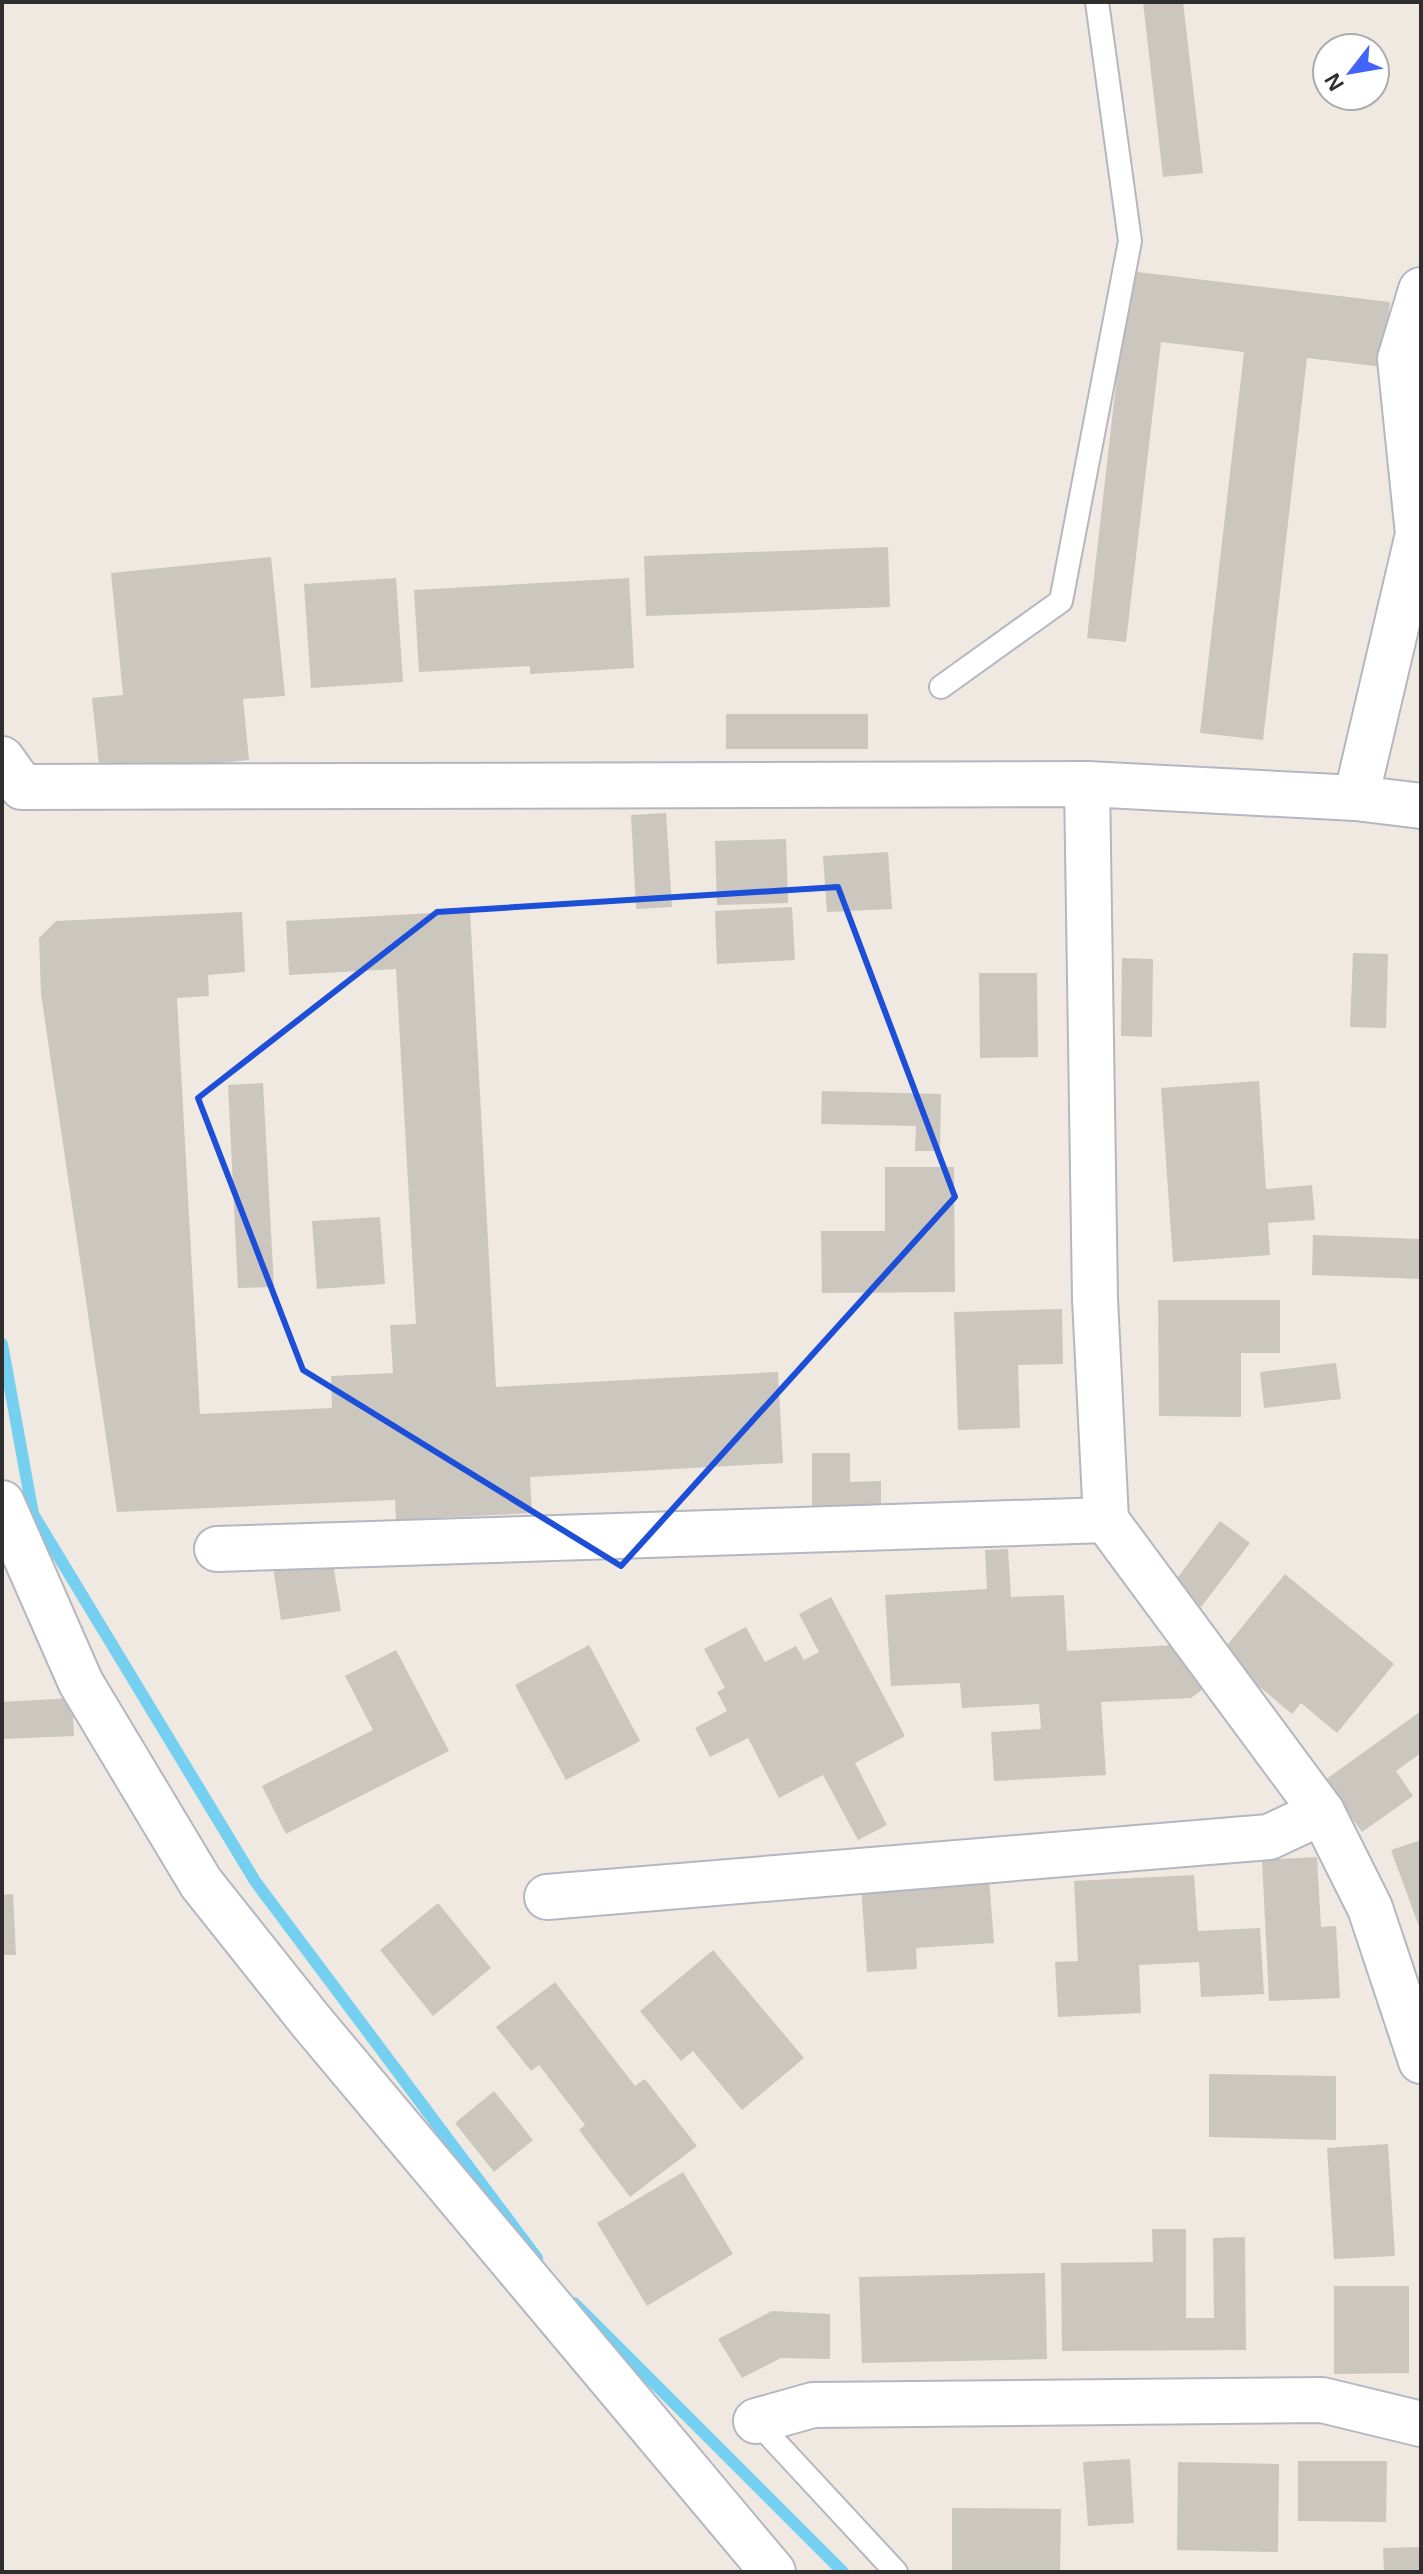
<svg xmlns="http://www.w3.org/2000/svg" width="1423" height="2574" font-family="Helvetica,sans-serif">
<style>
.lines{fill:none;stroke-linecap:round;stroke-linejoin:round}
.stream{stroke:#75cff0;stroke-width:12}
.building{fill:#cbc7bf}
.service-casing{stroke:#b4b7c1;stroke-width:26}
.minor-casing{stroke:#b4b7c1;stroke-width:48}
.service{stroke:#fff;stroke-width:22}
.minor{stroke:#fff;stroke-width:44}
.marked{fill:none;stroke:#1d4ed8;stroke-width:6;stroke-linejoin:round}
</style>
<rect width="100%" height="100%" fill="#efe9e1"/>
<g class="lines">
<!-- stream -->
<g class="stream">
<path d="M2 1344 33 1514 255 1881 537 2258"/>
<path d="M574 2303 843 2572"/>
</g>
</g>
<!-- building -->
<g class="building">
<path d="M1143 2H1183L1203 173 1163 177Z"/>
<path d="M1129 271 1390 302 1383 367 1307 358 1263 740 1200 733 1244 352 1161 342 1126 642 1087 638Z"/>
<path d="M888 547 890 607 646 616 644 556Z"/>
<path d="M271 557 285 696 243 699 249 760 100 775 92 698 123 695 111 573Z"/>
<path d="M396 578 403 682 311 688 304 584Z"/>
<path d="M629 578 634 668 530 674V666L419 672 414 590Z"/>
<rect x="726" y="714" width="142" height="35"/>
<path d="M666 813 672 907 636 909 631 815Z"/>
<path d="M786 839 788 903 717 905 715 841Z"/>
<path d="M888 852 892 909 827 912 823 856Z"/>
<path d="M792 907 795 960 717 964 715 911Z"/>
<path d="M470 911 496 1387 778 1372 783 1463 530 1477 532 1513 396 1520 395 1500 117 1512 41 994 39 938 56 921 242 912 245 972 208 975 209 996 177 998 200 1414 332 1408 331 1376 393 1373 390 1325 416 1324 396 969 289 975 286 921Z"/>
<path d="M1353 953 1388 954 1386 1028 1350 1027Z"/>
<path d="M1122 958 1153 959 1152 1037 1121 1036Z"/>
<path d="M979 973H1037L1038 1057 980 1058Z"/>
<path d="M1259 1081 1266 1189 1312 1185 1315 1220 1268 1223 1270 1255 1173 1262 1161 1088Z"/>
<path d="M263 1083 274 1287 238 1288 228 1085Z"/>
<path d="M822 1091 941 1094 940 1151H915L916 1126 821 1124Z"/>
<path d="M885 1167H954L955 1292 822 1293 821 1231H885Z"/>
<path d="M380 1217 385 1284 317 1289 312 1221Z"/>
<path d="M1313 1235 1421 1239V1279L1312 1275Z"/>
<path d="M1158 1300H1280V1353H1241V1417L1159 1416Z"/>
<path d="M1062 1309 1063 1364 1018 1365 1020 1428 958 1430 954 1312Z"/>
<path d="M1336 1363 1341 1399 1264 1408 1260 1372Z"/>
<path d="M812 1453H850V1482L881 1481V1512H812Z"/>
<path d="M1220 1521 1250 1543 1201 1607 1172 1585Z"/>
<path d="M1008 1549 1011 1597 1064 1595 1067 1651 1174 1645 1203 1689 1191 1698 1101 1702 1106 1775 994 1781 991 1732 1041 1729 1039 1704 962 1708 960 1683 891 1686 885 1595 987 1589 985 1550Z"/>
<path d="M332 1558 341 1611 281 1620 273 1567Z"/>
<path d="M1285 1574 1394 1664 1337 1733 1301 1703 1292 1714 1220 1654Z"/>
<path d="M831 1597 905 1736 855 1763 887 1825 858 1840 823 1775 779 1798 748 1738 710 1757 695 1728 727 1711 717 1692 725 1688 704 1649 746 1627 765 1662 796 1646 804 1660 819 1652 799 1614Z"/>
<path d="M589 1645 640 1741 566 1780 515 1685Z"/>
<path d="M396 1650 449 1751 286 1834 262 1786 373 1730 345 1676Z"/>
<path d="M72 1698 74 1736 2 1739V1702Z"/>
<path d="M1421 1711V1753L1396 1771 1413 1796 1362 1832 1325 1780Z"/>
<path d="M1421 1840V1932L1391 1850Z"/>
<path d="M1317 1857 1321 1927 1336 1926 1340 1998 1269 2001 1262 1860Z"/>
<path d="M1194 1875 1198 1931 1260 1928 1264 1994 1201 1997 1199 1962 1139 1965 1141 2013 1058 2017 1055 1962 1078 1961 1074 1881Z"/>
<path d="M989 1878 994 1943 916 1948 917 1969 867 1972 861 1886Z"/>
<path d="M13 1894 16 1955H2V1895Z"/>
<path d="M438 1903 491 1968 433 2016 380 1950Z"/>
<path d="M713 1950 804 2058 742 2110 693 2051 681 2061 640 2011Z"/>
<path d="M555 1982 635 2086 645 2079 697 2146 630 2197 579 2130 585 2125 539 2065 531 2071 496 2027Z"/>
<path d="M1209 2074 1336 2076V2140L1209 2137Z"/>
<path d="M494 2091 533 2140 494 2172 455 2123Z"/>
<path d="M1388 2144 1395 2256 1334 2259 1327 2148Z"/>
<path d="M683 2172 733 2254 647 2306 597 2223Z"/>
<path d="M1152 2229H1186V2318H1214L1213 2238 1245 2237 1246 2350 1062 2351 1061 2263 1153 2262Z"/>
<path d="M1045 2273 1047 2359 862 2363 859 2277Z"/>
<path d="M1334 2286H1409V2373L1334 2374Z"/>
<path d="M772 2311 830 2314V2359L781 2358 742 2378 718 2339Z"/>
<path d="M1130 2459 1134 2523 1088 2526 1083 2462Z"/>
<path d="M1298 2461H1387L1386 2522 1298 2521Z"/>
<path d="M1178 2462 1279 2464 1278 2552 1177 2550Z"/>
<path d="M952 2508 1061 2509 1060 2572H952Z"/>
<path d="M1421 2547V2572H1384L1383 2548Z"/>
</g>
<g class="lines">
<defs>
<g id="service">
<path d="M941 687 1061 601 1130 241 1097 2"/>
<path d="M756 2421 896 2572"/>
</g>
<g id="minor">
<path d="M2 759 22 787 1087 784 1356 798 1421 806"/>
<path d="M1087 784 1095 1299 1106 1520 1322 1812 1370 1908 1421 2061"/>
<path d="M1356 798 1418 534 1400 359 1421 290"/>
<path d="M2 1503 81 1683 201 1883 310 2020 773 2572"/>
<path d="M217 1549 1106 1520"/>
<path d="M547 1897 1269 1837 1322 1812"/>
<path d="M756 2421 813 2405 1322 2400 1421 2424"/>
</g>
</defs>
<!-- service casing -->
<use href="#service" class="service-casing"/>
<!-- minor casing -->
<use href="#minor" class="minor-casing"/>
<!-- service -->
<use href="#service" class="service"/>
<!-- minor -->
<use href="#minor" class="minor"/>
</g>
<!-- marked area -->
<path class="marked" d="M838 887 955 1197 621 1566 303 1370 198 1098 437 912Z"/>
<!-- border -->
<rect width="1423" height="2574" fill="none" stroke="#2e2e2e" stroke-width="8"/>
<!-- north arrow -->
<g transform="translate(1351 72) rotate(239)"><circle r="38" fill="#ffffff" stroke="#ababab" stroke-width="2"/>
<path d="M0-6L14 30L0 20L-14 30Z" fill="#4264fb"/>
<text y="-12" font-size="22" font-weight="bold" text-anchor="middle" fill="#2e2e2e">N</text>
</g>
</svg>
